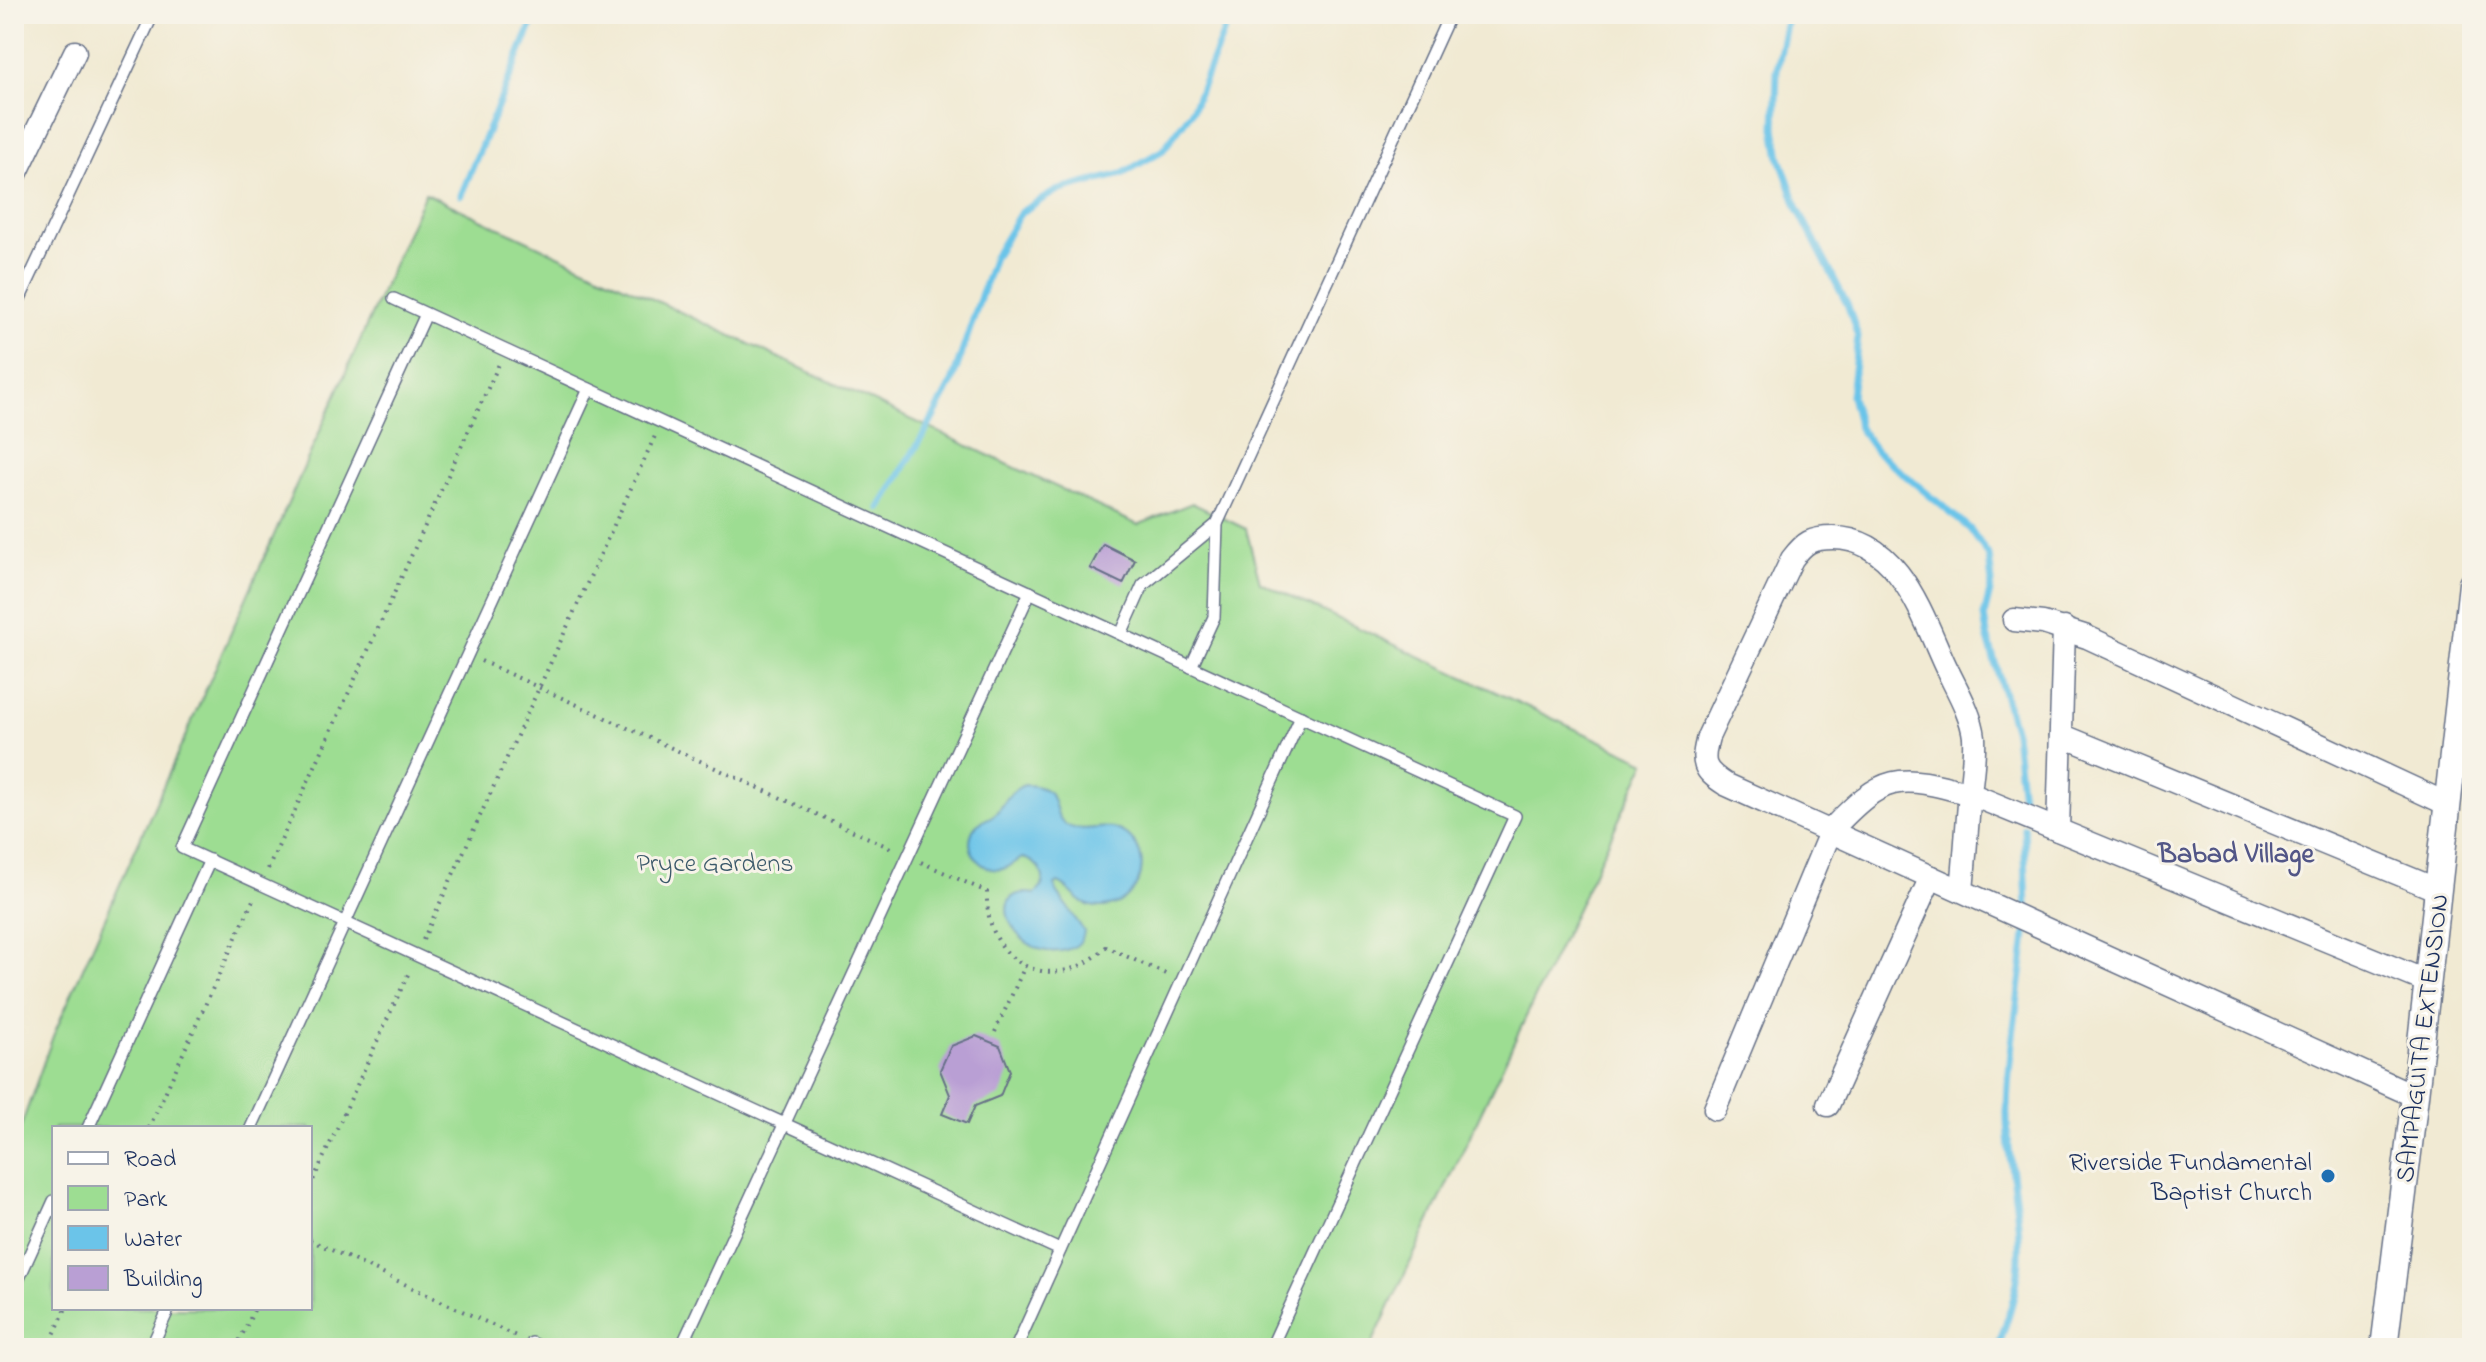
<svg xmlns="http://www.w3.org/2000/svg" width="2486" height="1362" font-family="'Indie Flower',sans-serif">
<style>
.green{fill:#9ddd92;stroke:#5c8678;stroke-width:2;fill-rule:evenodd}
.water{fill:#6bc4e9;stroke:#437aa4;stroke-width:2}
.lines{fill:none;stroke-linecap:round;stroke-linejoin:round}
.stream{stroke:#6bc4e9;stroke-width:7}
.building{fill:#b99fd4}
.service-casing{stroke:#667087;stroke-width:14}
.minor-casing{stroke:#667087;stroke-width:25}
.tertiary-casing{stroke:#667087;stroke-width:29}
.path{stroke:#667087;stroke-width:4;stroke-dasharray:2 6;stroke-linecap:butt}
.service{stroke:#fff;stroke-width:11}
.minor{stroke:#fff;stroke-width:22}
.tertiary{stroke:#fff;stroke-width:26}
.poi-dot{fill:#1f6fb2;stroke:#f7f3e8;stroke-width:3}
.labels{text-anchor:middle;stroke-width:6;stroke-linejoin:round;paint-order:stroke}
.park-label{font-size:26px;fill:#3c5a6b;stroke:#f7f3e8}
.street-label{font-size:26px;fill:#1b2f5e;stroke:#f7f3e8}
.poi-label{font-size:26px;fill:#1b2f5e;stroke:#f7f3e8;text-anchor:end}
.neighbourhood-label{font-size:28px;font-weight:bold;fill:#525687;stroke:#f7f3e8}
</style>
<rect width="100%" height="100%" fill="#f7f3e8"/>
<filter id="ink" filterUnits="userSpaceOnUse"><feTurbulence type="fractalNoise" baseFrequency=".0125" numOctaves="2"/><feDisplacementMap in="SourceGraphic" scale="16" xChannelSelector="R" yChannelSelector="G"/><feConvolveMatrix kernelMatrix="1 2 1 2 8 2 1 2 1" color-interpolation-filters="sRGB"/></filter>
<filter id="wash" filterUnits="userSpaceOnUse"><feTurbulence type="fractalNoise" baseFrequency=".006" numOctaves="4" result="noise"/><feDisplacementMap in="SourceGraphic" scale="32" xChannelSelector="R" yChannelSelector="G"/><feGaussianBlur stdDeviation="1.8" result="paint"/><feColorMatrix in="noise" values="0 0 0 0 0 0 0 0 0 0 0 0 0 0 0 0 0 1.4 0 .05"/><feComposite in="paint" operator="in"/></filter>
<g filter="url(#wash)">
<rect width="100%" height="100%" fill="#f1ead3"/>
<!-- green -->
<path class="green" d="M425 193 1138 525 1192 503 1246 529 1260 582 1646 762 1370 1348H14V1146L53 1036ZM54 1128H310V1308H54Z"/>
<!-- water -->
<path class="water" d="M1024 785C1065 786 1048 811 1065 824 1083 837 1108 817 1129 837 1157 862 1135 909 1099 907 1076 906 1074 889 1058 883L1055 885 1057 892 1084 931C1083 941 1078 946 1069 949 1015 967 980 883 1035 894 1051 882 1041 861 1022 858 1017 861 1011 866 1006 868 984 876 962 851 973 830 979 819 991 820 998 811 1008 799 1009 791 1024 785Z"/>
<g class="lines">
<!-- stream -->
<g class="stream">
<path d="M1788 14 1777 70 1775 128 1780 158 1798 209 1848 306 1858 337 1851 396 1859 428 1876 451 1970 529 1989 556 1992 583 1984 616 1987 635 2015 732 2022 800"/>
<path d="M461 195 536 14"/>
<path d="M880 508 926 431 952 382 994 257 1021 212 1056 191 1122 174 1163 150 1192 111 1231 14"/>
<path d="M2024 828 2027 908"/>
<path d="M1998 1348C2006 1323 2016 1297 2018 1271 2024 1218 2006 1164 2007 1111 2008 1052 2020 993 2026 934"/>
</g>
</g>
<g id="blocks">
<!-- building -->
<g class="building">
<path d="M1103 544 1135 560 1123 584 1090 568Z"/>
<path d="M976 1036 1000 1046 1010 1071 1000 1096 975 1106 967 1124 942 1114 950 1095 940 1070 951 1046Z"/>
</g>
</g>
</g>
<g filter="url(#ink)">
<use href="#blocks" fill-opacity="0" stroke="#667087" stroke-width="2"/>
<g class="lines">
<defs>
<g id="service">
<path d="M394 299 1515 816 1271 1348"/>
<path d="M14 311 153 14"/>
<path d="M426 314 182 848 1060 1250"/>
<path d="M1121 634 1143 585 1217 524"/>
<path d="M1191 667 1214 617 1217 524 1450 14"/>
<path d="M88 1128 210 860"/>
<path d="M251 1128 589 389"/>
<path d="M14 1289 54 1201"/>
<path d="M151 1348 169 1308"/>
<path d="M530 1348 532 1343 542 1348"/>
<path d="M681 1348 1030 592"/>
<path d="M1016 1348 1301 717"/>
</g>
<g id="minor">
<path d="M14 178 75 52"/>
<path d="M2014 620 2043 623 2087 637 2447 804"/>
<path d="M2061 735 2438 890"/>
<path d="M2058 830 2064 628"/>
<path d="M1962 891C1965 858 1967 825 1970 793 1972 775 1975 756 1974 737 1971 712 1955 687 1944 663 1922 615 1898 538 1833 538 1811 538 1805 542 1792 559L1708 737C1701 763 1703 770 1725 784L2415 1096"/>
<path d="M1828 1105 1931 877"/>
<path d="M1715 1109 1831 830C1884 774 1897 773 1970 794L2428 982"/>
</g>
<path id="tertiary" d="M2384 1348 2415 1096 2472 584"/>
</defs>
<!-- service casing -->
<use href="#service" class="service-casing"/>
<!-- minor casing -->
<use href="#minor" class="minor-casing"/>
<!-- tertiary casing -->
<use href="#tertiary" class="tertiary-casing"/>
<!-- path -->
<g class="path">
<path d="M481 661 895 850"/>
<path d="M921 862 987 892C984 964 1054 999 1106 947L1168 975"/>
<path d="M268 869 499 364"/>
<path d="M423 940 655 436"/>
<path d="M995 1032 1025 966"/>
<path d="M149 1128 254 898"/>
<path d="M310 1187 410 970"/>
<path d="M310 1240 518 1337"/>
<path d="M48 1348 66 1308"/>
<path d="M236 1348 255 1308"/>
</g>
<!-- service -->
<use href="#service" class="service"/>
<!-- minor -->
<use href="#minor" class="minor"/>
<!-- tertiary -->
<use href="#tertiary" class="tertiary"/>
</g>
</g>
<!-- markers -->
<circle class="poi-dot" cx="2328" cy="1176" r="8"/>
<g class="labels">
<!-- park labels -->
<g class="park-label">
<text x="715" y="871">Pryce Gardens</text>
</g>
<!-- street labels -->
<g class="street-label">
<text transform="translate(2421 1038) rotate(-83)" y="9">SAMPAGUITA EXTENSION</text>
</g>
<!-- poi labels -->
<g class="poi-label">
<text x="2312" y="1170">Riverside Fundamental<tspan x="2312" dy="30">Baptist Church</tspan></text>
</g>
<!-- neighbourhood labels -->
<g class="neighbourhood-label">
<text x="2236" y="862">Babad Village</text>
</g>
</g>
<!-- margin -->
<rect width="2486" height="1362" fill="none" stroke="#f7f3e8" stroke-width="48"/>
<!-- legend -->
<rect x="52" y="1126" width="260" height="184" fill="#f7f3e8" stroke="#9fa5b1" stroke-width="2"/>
<rect x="68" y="1152" width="40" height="12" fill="#ffffff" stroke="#9fa5b1" stroke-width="2"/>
<text x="124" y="1166" font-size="24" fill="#1b2f5e">Road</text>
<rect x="68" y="1186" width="40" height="24" fill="#9ddd92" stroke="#9fa5b1" stroke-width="2"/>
<text x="124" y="1206" font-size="24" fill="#1b2f5e">Park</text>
<rect x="68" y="1226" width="40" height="24" fill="#6bc4e9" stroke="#9fa5b1" stroke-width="2"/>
<text x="124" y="1246" font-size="24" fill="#1b2f5e">Water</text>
<rect x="68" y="1266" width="40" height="24" fill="#b99fd4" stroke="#9fa5b1" stroke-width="2"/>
<text x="124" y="1286" font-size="24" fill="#1b2f5e">Building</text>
</svg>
